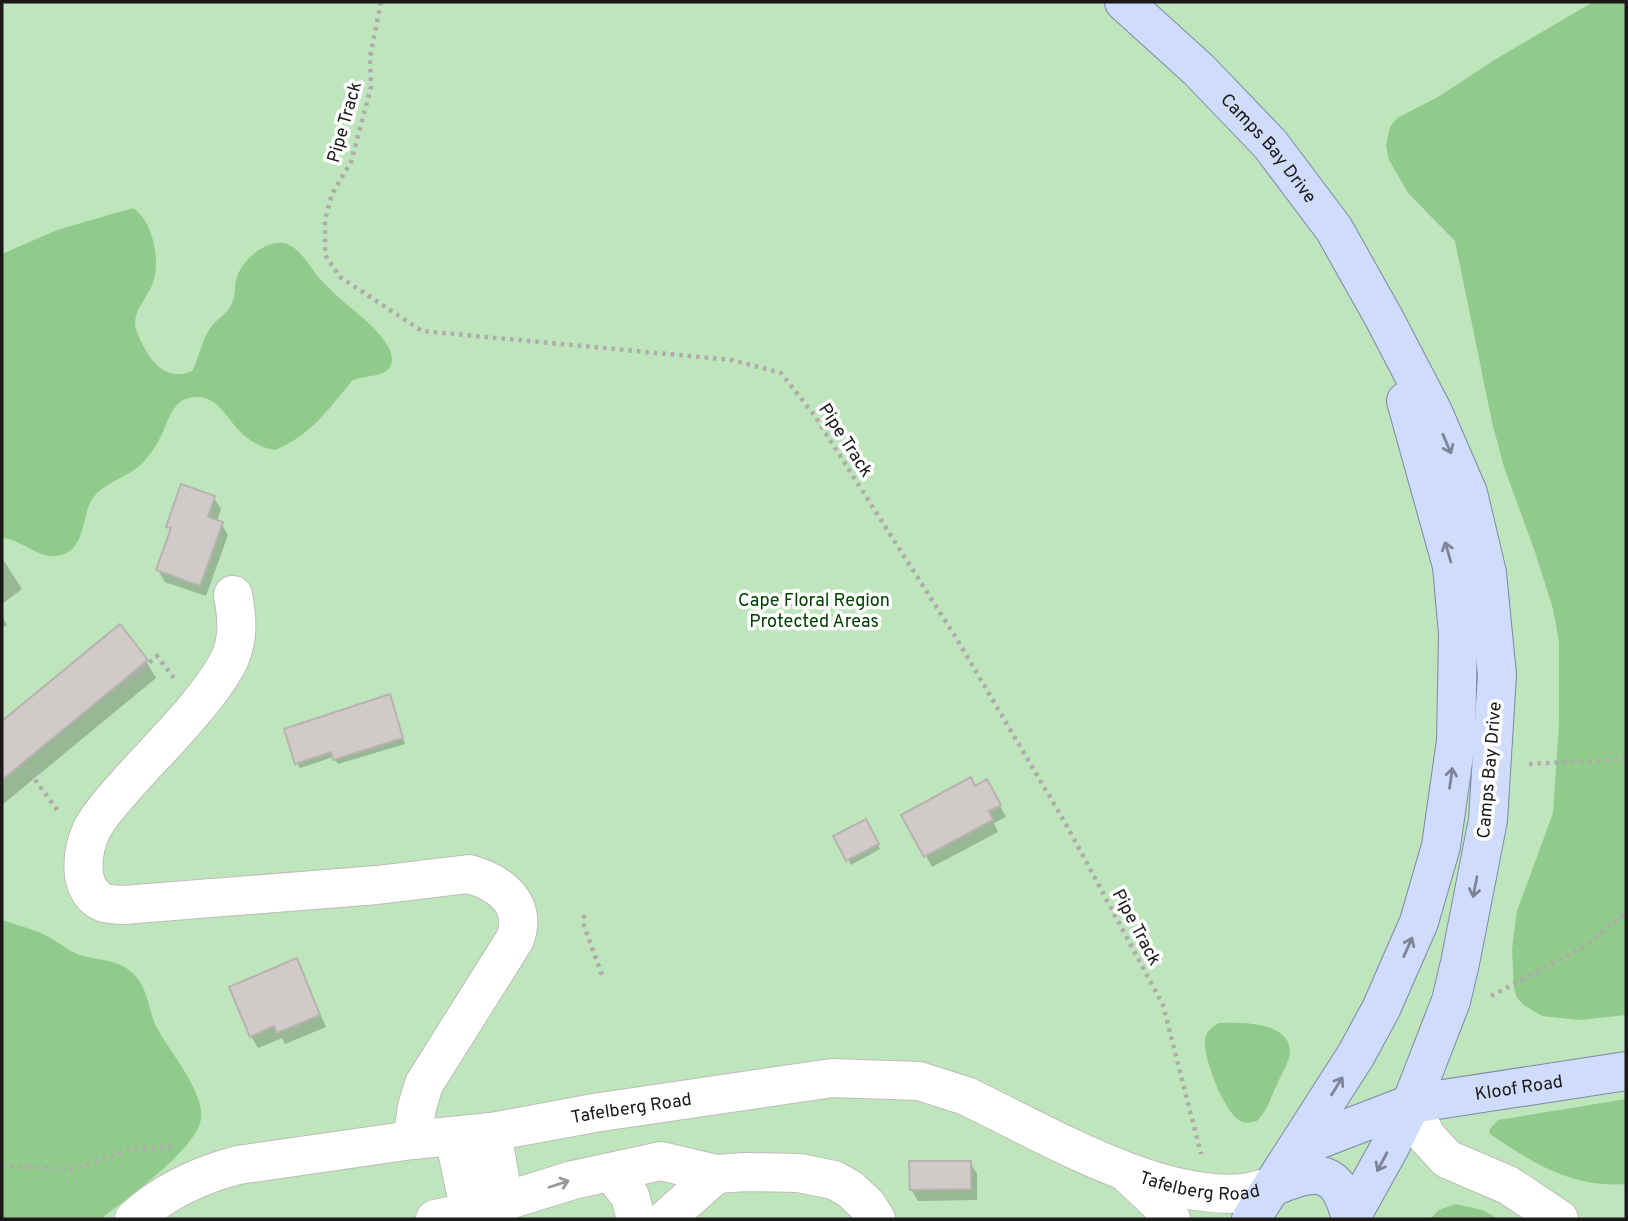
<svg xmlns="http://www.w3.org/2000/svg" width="1628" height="1221" font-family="Overpass,sans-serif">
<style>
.green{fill:#bee5bb}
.forest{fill:#90cb8c}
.shadow{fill:#0003}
.building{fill:#d0cbc9;stroke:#b8b3b1;stroke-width:2}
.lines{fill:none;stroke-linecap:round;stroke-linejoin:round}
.minor-casing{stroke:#c0bcba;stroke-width:40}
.major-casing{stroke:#7c88ab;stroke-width:40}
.path{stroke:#afabaa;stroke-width:4.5;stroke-dasharray:3.5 5;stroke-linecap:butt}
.minor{stroke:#fff;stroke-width:38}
.major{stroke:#d0dcfc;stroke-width:38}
.oneway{stroke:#7e8495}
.oneway2{stroke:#989797}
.labels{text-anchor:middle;stroke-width:7;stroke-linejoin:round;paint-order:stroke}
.street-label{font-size:18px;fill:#1a1818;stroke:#fff}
.park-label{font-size:18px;fill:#004000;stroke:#fff}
</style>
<rect width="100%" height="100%" fill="#f7f2f0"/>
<!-- green -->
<rect class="green" x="2" y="2" width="1624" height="1217"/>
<!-- forest -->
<g class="forest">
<path d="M1593 2H1626V1015L1580 1020 1542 1016 1525 1006 1517 998 1514 988 1512 949 1517 911 1553 813 1559 724V642L1553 609 1535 552 1504 467 1492 422 1455 241 1408 193 1389 160 1386 146 1390 127 1397 118 1438 97 1496 59Z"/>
<path d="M133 208C153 221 161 261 153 283 148 296 136 308 135 322 135 330 139 337 142 343 151 363 168 382 192 371 200 357 201 340 211 327 218 318 228 314 232 303 236 295 234 285 237 277 243 258 272 234 291 246 303 253 311 268 319 278 328 287 337 296 346 304 360 315 394 342 392 361 390 379 364 374 352 381 327 410 313 434 275 450 264 448 255 444 246 437 230 425 220 397 198 397 173 396 170 418 161 436 157 444 152 452 146 459 131 479 99 481 89 505 82 523 83 553 57 556 39 559 21 539 2 538V254L57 230Z"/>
<path d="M2 920C17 925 33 929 47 936 59 942 68 951 80 955 95 960 112 959 126 968 150 984 146 1006 157 1028 169 1051 209 1097 200 1123 190 1154 127 1198 101 1219H2Z"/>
<path d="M1219 1023C1239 1022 1289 1021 1290 1051 1290 1061 1282 1073 1278 1082 1272 1095 1267 1111 1257 1121 1251 1122 1246 1124 1240 1121 1224 1112 1203 1058 1205 1040 1206 1031 1212 1027 1219 1023Z"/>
<path d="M1626 1099V1184C1572 1188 1533 1163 1490 1134L1489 1130 1498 1120Z"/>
<path d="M1455 1204 1482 1210 1499 1219H1430L1439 1210Z"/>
</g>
<!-- shadow -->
<g class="shadow">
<path d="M214 498 221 509 217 521 221 523 228 535 206 596 165 582 158 570 172 533 168 526Z"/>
<path d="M2 558 22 589 2 604Z"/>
<path d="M2 616 7 625 2 628Z"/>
<path d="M119 627 146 661 156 678 2 805V723Z"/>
<path d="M392 701 405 744 338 764 333 757 300 768 297 763Z"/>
<path d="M975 788 993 793 1006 817 994 823 998 832 932 867 904 815Z"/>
<path d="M865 821 880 849 851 865 836 837Z"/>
<path d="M296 961 326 1027 285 1044 282 1038 258 1048 251 1036Z"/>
<path d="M970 1162 977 1174V1200L918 1201 911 1189Z"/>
</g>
<!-- building -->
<g class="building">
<path d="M181 484 215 496 208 517 223 522 200 586 156 570 171 528 166 527Z"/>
<path d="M120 624 148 660 2 780V721Z"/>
<path d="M390 694 403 738 333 760 331 752 295 764 284 729Z"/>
<path d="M971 777 975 786 987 779 1001 805 989 811 993 820 924 857 901 815Z"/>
<path d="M866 819 879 844 846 861 833 836Z"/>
<path d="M297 958 320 1015 277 1033 274 1026 250 1037 229 987Z"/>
<path d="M909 1161H971V1189L910 1190Z"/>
</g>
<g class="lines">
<defs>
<g id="minor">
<path d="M233 595C237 616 239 637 230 658 211 698 159 748 128 783 116 797 101 812 92 829 82 850 76 889 102 902 107 905 116 904 123 905L377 885 469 874C501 883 528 904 515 939L424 1084 417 1107 412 1140"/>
<path d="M1411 1104 1426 1136 1447 1159 1508 1185 1559 1219"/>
<path d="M492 1132 504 1202"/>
<path d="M611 1172 630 1196 636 1219"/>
<path d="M1129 1175 1159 1203 1171 1219"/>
<path id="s1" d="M134 1219C163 1192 200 1175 238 1165L412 1140 492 1132 594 1113 832 1078 919 1081 966 1096C1044 1133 1156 1201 1243 1193 1253 1192 1264 1188 1275 1186"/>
<path d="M435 1219 470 1212 454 1136"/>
<path d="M471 1219 470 1212 573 1180 661 1161 716 1174 746 1172 799 1173 834 1180 850 1189 867 1205 876 1219"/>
<path d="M666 1219 716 1174"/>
</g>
<g id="major">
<path id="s2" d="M1124 2 1199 70 1270 144 1334 229 1384 318 1433 412 1468 493 1487 573 1497 675 1488 820 1460 963 1451 1001 1411 1104 1391 1145 1350 1219"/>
<path id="s3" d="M1299 1147 1411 1104 1626 1071"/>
<path d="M1275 1186C1318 1168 1338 1168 1351 1219"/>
<path d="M1251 1219 1356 1055 1381 1009 1419 922 1441 846 1456 741 1458 634 1452 566 1406 401"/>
</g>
</defs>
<!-- minor casing -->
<use href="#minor" class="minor-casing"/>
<!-- major casing -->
<use href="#major" class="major-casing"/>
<!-- path -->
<g class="path">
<path d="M381 2 370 57 371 87 351 162 332 194 325 220V255L340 277 422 331 732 360 781 373 814 415 955 636 1067 826 1163 1005 1201 1154"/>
<path d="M124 685 157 656 174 678"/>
<path d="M1529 764 1626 759"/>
<path d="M25 766 58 811"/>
<path d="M584 915V926L602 975"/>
<path d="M1491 996 1584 947 1626 912"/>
<path d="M2 1166 74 1169 134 1148 172 1147"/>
</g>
<!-- minor -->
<use href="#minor" class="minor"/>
<!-- major -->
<use href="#major" class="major"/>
</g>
<!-- one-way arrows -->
<defs><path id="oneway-shaft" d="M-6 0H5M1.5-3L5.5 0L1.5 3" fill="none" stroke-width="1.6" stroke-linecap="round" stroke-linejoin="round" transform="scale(1.75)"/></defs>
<g class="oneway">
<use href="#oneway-shaft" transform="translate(1447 444) rotate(67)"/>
<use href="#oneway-shaft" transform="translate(1448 552) rotate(-106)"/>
<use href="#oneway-shaft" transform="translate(1451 778) rotate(-82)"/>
<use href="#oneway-shaft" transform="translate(1475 887) rotate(101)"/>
<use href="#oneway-shaft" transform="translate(1408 947) rotate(-66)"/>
<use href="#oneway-shaft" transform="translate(1337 1086) rotate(-58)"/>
<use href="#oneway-shaft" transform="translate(1382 1162) rotate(118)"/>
</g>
<use class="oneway2" href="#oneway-shaft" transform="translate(559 1184) rotate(-18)"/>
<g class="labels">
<!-- street labels -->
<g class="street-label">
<text transform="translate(344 122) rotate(-74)" y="6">Pipe Track</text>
<text dy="6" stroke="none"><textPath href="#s2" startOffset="206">Camps Bay Drive</textPath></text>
<text transform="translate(846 440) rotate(57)" y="6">Pipe Track</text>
<text transform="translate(1489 770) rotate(-85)" y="6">Camps Bay Drive</text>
<text transform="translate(1137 927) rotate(62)" y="6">Pipe Track</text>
<text dy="6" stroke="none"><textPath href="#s3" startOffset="229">Kloof Road</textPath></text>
<text dy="6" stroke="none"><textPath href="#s1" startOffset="516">Tafelberg Road</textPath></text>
<text dy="6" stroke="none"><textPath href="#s1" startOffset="1108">Tafelberg Road</textPath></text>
</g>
<!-- park labels -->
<g class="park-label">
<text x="814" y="606">Cape Floral Region<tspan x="814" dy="21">Protected Areas</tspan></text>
</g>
</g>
<!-- border -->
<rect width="1628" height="1221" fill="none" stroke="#1a1818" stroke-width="7"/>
</svg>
